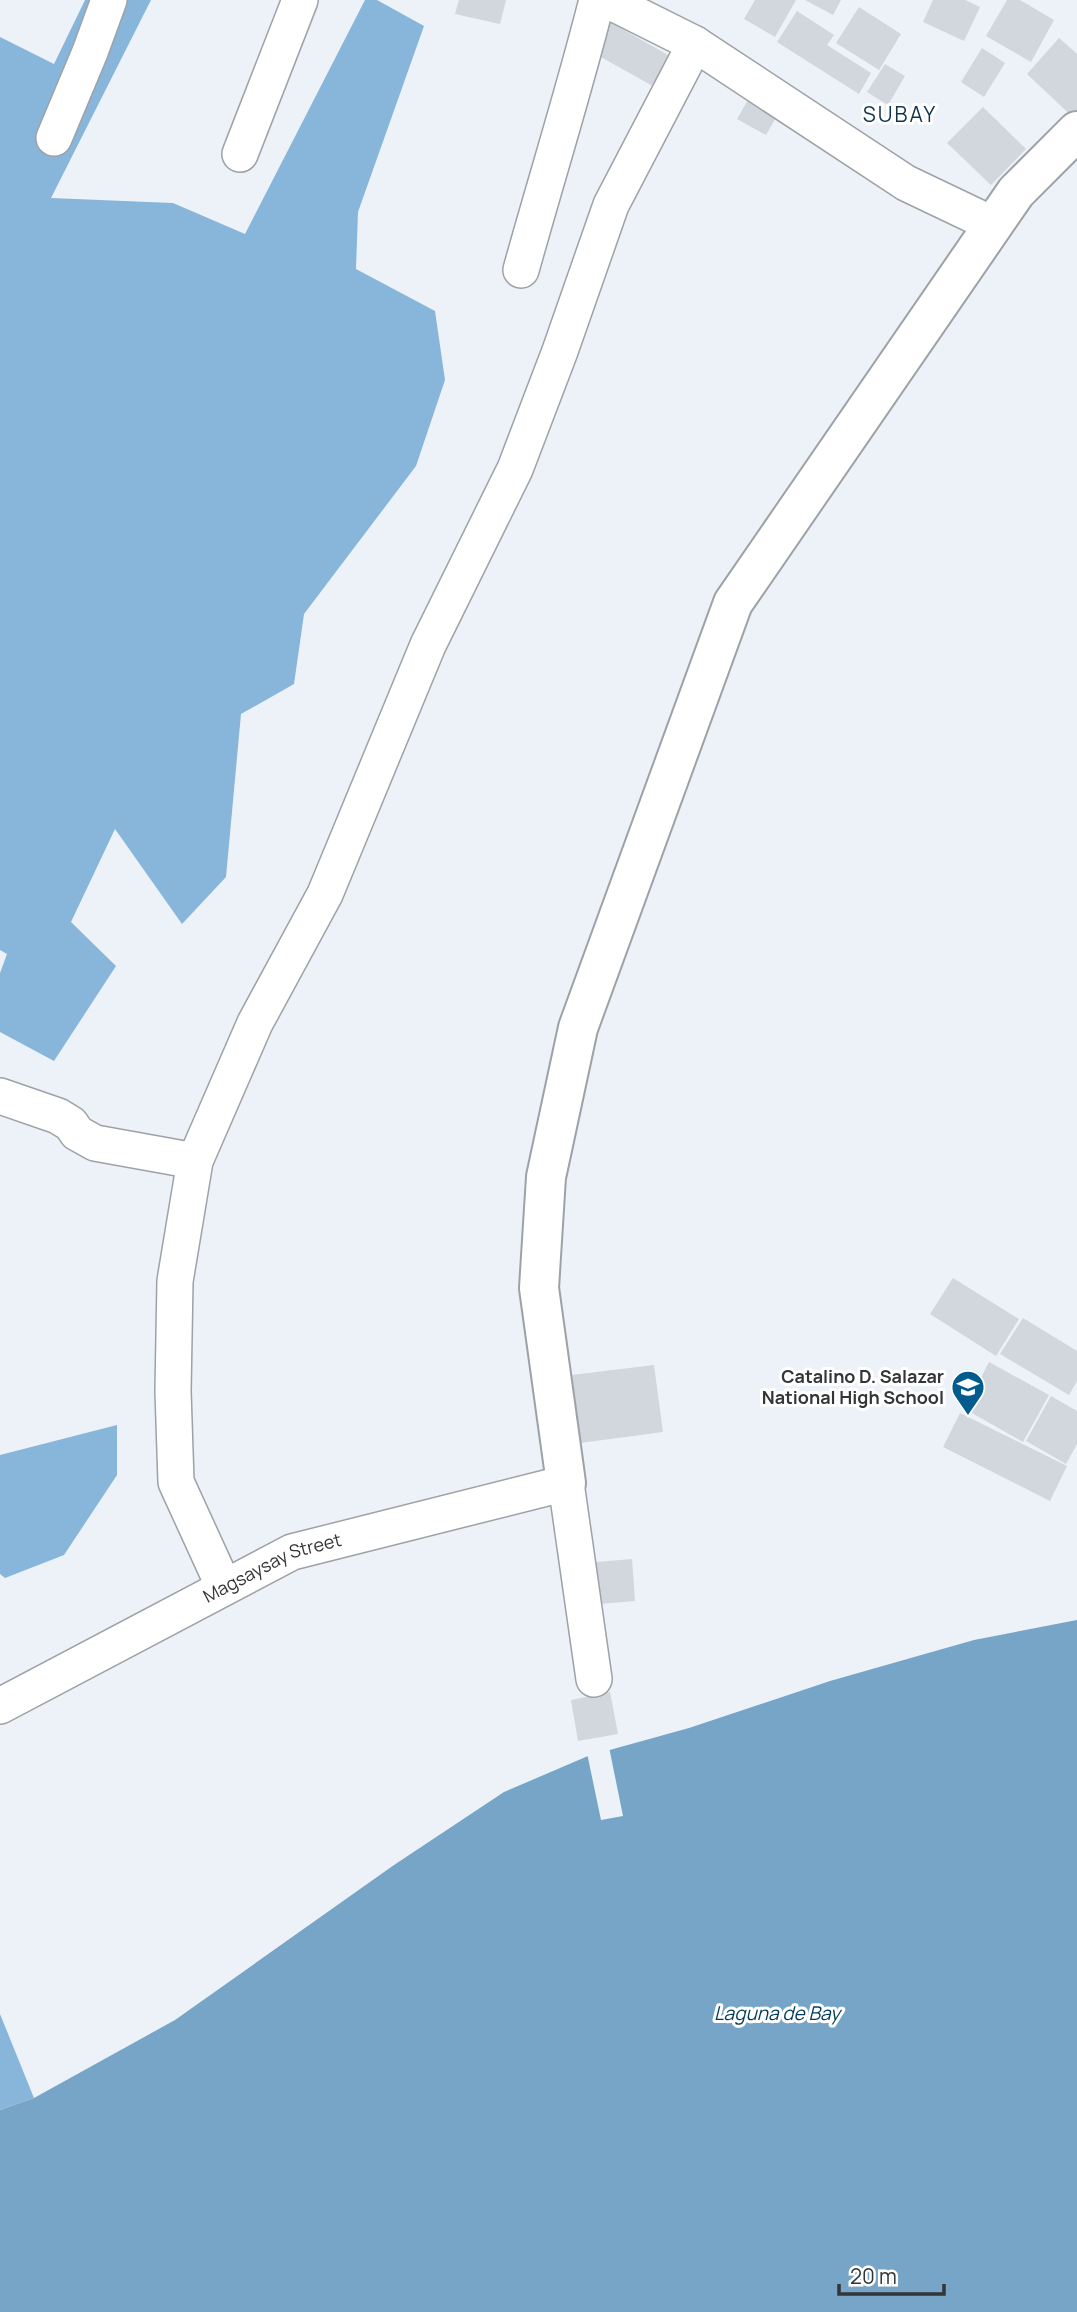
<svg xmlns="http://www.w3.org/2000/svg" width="1077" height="2312" font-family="Manrope,sans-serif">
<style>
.forest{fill:#88b6da}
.water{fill:#77a5c8}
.pier{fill:#ecf2f7}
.building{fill:#d1d7dc}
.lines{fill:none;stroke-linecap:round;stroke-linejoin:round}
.street-casing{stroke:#9da2a7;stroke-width:38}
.secondary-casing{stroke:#9da2a7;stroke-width:42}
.street{stroke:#fff;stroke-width:35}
.secondary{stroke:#fff;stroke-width:38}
.labels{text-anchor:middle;stroke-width:6;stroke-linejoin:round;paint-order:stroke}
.poi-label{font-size:18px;font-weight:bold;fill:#333537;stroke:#fff;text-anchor:end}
.street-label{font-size:18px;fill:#333537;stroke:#fff}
.water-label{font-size:19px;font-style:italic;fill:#003b5d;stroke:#fff}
.quarter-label{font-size:21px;letter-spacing:2px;fill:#10344d;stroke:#fff}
</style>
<rect width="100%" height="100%" fill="#ecf2f7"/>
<!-- forest -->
<g class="forest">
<path d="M85 0H151L51 198 173 203 245 234 365 0H377L424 26 358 212 356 269 435 311 445 380 416 466 304 614 294 684 241 714 226 877 182 924 115 829 71 922 116 966 54 1061 0 1032V973L7 954 0 950V37L54 64Z"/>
<path d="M117 1425V1475L64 1555 5 1578 0 1574V1455Z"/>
<path d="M0 2014 34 2098 0 2110Z"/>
</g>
<!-- water -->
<path class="water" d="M1077 1620V2312H0V2110L34 2098 175 2020 394 1865 504 1792 588 1756 689 1728 830 1681 974 1640Z"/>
<!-- pier -->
<path class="pier" d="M609 1747 623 1816 601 1820 587 1753Z"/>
<!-- building -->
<g class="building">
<path d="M459 0H506L500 24 455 14Z"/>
<path d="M755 0H796L775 37 744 19Z"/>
<path d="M805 0H841L833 15Z"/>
<path d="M933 0H965L980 7 964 41 923 22Z"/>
<path d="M1007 0H1020L1054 20 1031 62 986 36Z"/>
<path d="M859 7 901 34 879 70 836 43Z"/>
<path d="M797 11 834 35 827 45 871 73 859 94 777 42Z"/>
<path d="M610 22 675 59 658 89 592 52Z"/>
<path d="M1059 38 1077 54V121L1027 74Z"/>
<path d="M982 48 1005 63 984 97 961 82Z"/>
<path d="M885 64 905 76 888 105 867 92Z"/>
<path d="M752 93 781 109 766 135 737 119Z"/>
<path d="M983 107 1026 149 991 185 947 143Z"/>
<path d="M953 1278 1019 1319 996 1356 930 1314Z"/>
<path d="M1023 1318 1077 1351V1381L1069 1395 1000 1354Z"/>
<path d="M989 1362 1049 1395 1023 1442 965 1409Z"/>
<path d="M654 1365 663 1432 580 1443 572 1375Z"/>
<path d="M1051 1396 1077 1411V1444L1066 1464 1026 1441Z"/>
<path d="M960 1413 1067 1466 1050 1501 943 1447Z"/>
<path d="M632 1559 635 1601 587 1605 585 1563Z"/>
<path d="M610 1692 618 1734 578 1741 571 1700Z"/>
</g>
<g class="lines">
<defs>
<g id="street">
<path d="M607 0 695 44 906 183 994 225"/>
<path d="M54 138 90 52 109 0"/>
<path d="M240 154 300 0"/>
<path d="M521 270C546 180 574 91 597 0"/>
<path d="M0 1096 58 1116 71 1124 77 1133 95 1143 195 1161"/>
<path d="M224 1587 176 1482 173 1391 175 1281 195 1161 255 1023 325 894 428 645 515 469 560 351 611 205 695 44"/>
<path id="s1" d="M0 1706 292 1552 566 1483 594 1679"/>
</g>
<path id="secondary" d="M566 1483 539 1288 546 1177 578 1028 733 603 1016 192 1077 131"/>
</defs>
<!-- street casing -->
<use href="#street" class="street-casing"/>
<!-- secondary casing -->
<use href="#secondary" class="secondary-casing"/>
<!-- street -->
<use href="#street" class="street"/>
<!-- secondary -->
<use href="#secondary" class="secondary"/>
</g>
<!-- icons -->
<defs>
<symbol id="school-pin" viewBox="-11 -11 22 30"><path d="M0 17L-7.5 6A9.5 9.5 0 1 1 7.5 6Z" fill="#025d8e" stroke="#fff"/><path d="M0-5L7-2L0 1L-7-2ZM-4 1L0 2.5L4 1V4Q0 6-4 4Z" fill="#fff"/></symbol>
</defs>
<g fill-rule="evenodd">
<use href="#school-pin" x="949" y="1368" width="38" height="52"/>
</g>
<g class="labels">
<!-- poi labels -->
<g class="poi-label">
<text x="944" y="1383">Catalino D. Salazar<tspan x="944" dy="21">National High School</tspan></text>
</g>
<!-- street labels -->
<g class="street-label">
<text dy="6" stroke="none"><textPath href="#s1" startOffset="306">Magsaysay Street</textPath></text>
</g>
<!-- water labels -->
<g class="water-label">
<text x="777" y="2020">Laguna de Bay</text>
</g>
<!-- quarter labels -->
<g class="quarter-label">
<text x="900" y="122">SUBAY</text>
</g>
</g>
<!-- scale -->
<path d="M839 2284v10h105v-10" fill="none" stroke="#333537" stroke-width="3.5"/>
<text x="850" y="2284" font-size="21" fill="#333537" stroke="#ffffff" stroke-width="5" paint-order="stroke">20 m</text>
</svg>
